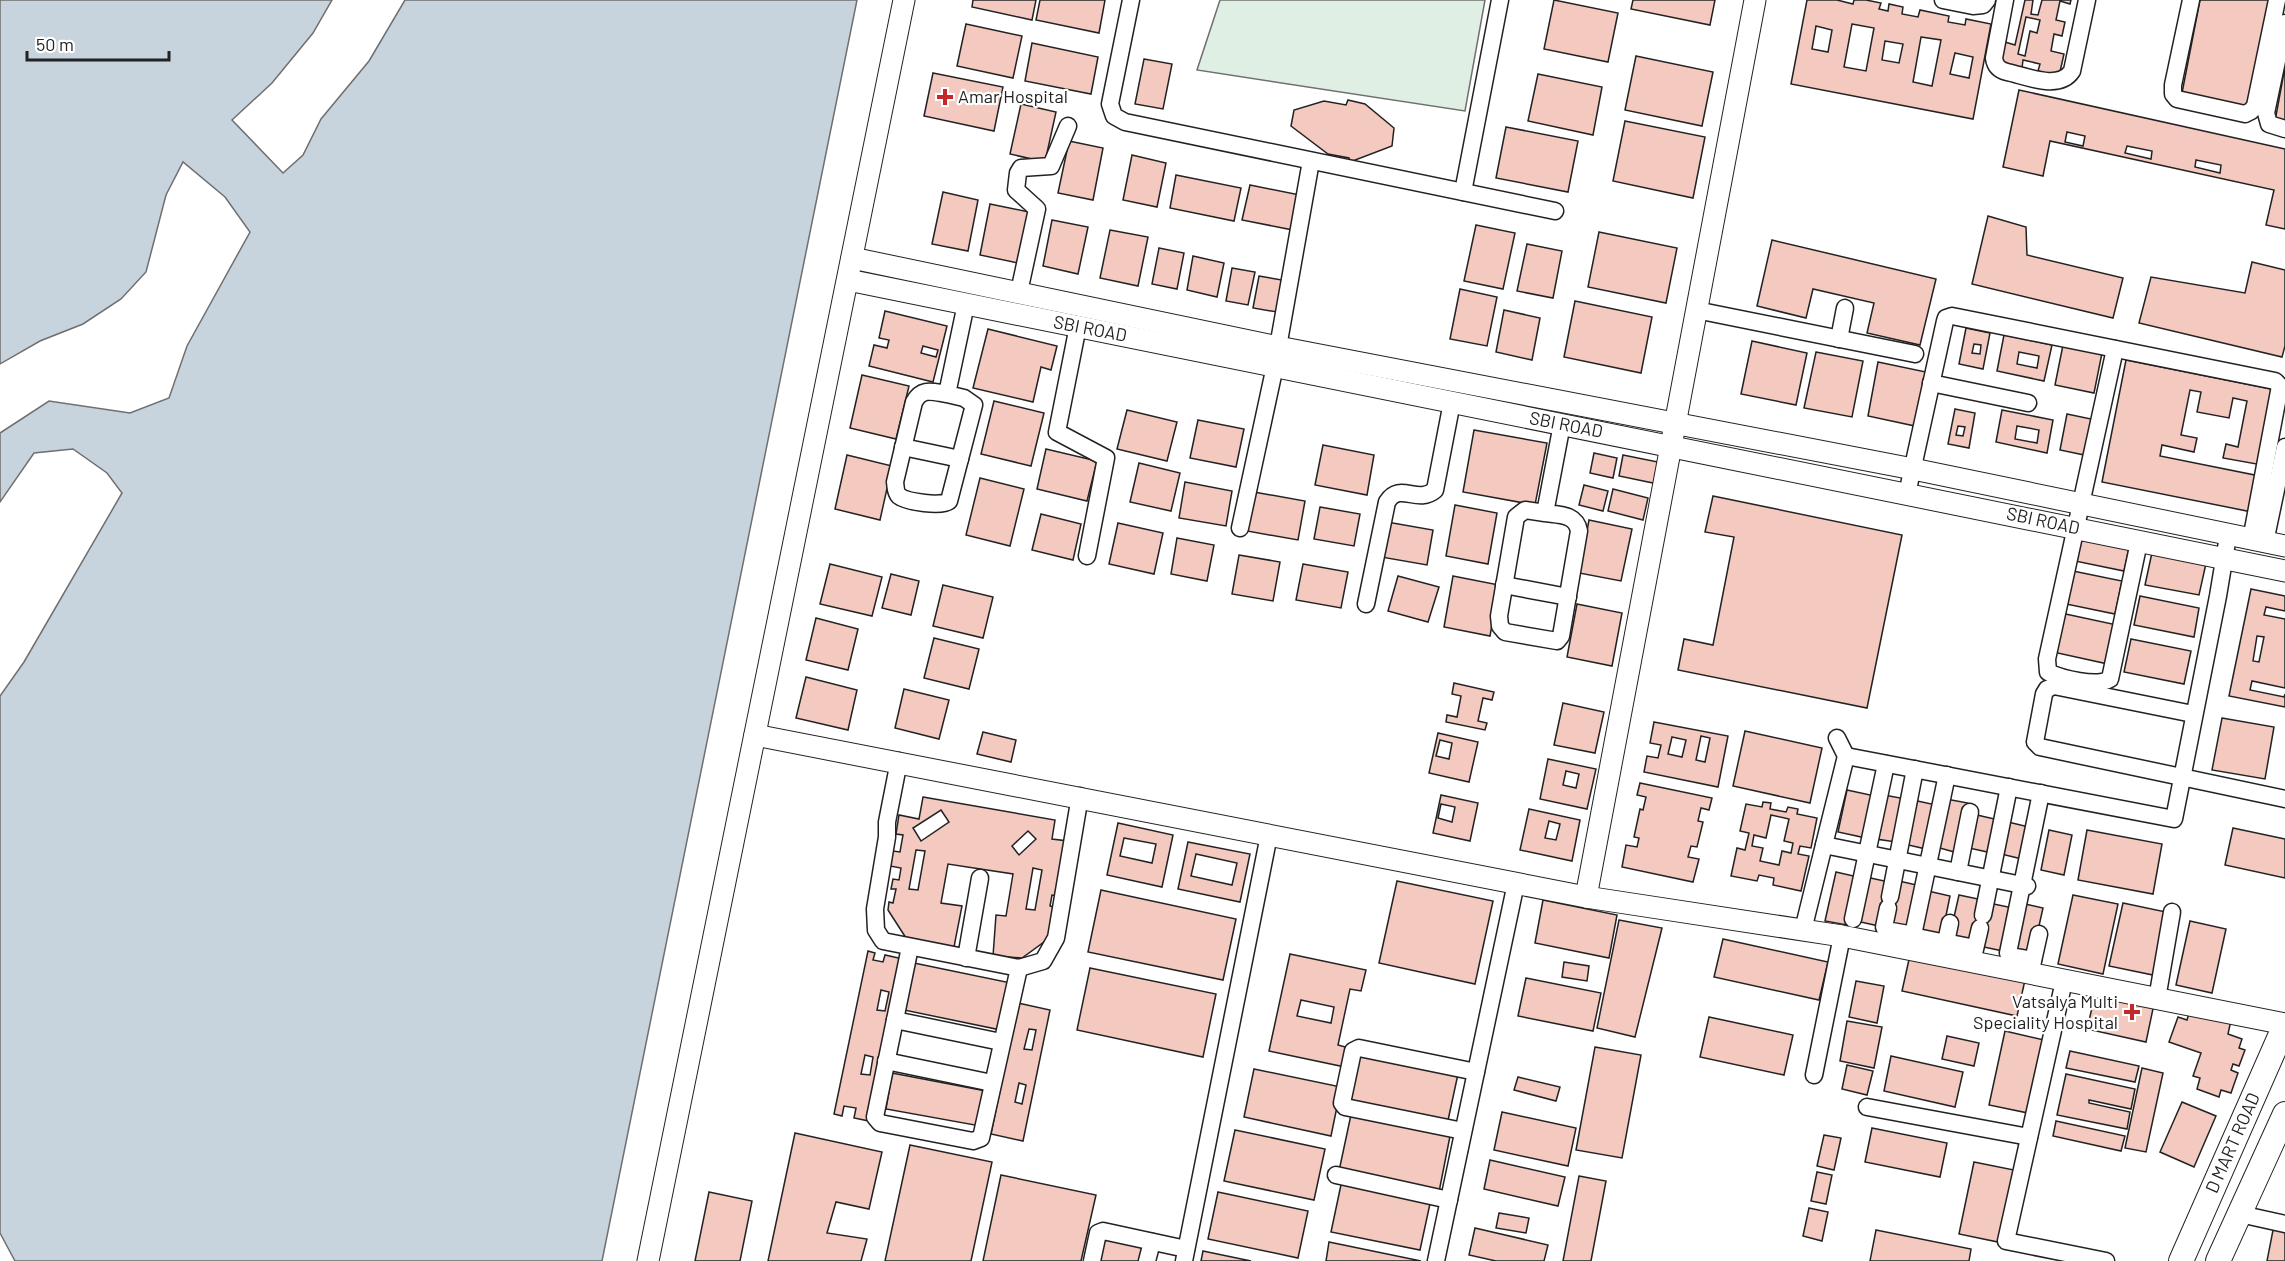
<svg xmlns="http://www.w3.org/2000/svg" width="2285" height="1261" font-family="Barlow,sans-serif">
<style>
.green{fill:#e0efe3;stroke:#6f6f6f;stroke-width:1.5}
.water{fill:#c7d3dd;stroke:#6f6f6f;stroke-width:1.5}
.building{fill:#f3c9c0;stroke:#222;stroke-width:1.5;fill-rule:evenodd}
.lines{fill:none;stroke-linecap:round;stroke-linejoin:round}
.minor-casing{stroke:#222;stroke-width:19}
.tertiary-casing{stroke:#222;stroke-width:23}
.secondary-casing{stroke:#222;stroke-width:26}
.minor{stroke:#fff;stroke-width:16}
.tertiary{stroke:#fff;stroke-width:21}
.secondary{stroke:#fff;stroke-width:24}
.poi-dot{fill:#c62828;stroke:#fff;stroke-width:2}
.labels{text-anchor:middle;stroke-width:4.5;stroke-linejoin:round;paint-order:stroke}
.poi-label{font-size:18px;fill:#222;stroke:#fff;text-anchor:start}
.street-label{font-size:18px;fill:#222;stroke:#fff}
</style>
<rect width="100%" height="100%" fill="#fff"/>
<!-- green -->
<path class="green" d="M1220 0H1485L1465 111 1197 70Z"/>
<!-- water -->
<path class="water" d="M0 0H332L313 33 272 83 232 120 283 173 303 155 321 119 369 61 405 0H857L602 1261H15L0 1233V696L24 662 122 493 107 473 73 449 34 453 0 502V433L49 401 130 413 169 398 187 346 250 232 225 197 183 162 166 195 146 272 121 299 83 324 40 341 0 364Z"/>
<!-- building -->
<g class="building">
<path d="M973 0H1036L1032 20 972 7Z"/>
<path d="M1040 0H1105L1099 33 1036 20Z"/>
<path d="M1554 0 1618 13 1608 62 1544 49Z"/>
<path d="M1633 0H1715L1710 25 1631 9Z"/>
<path d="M1807 0H1837L1853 4 1854 0H1866L1881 3 1879 9 1888 11 1889 4 1903 7 1902 14 1918 17 1920 10 1949 16 1948 22 1965 25 1966 19 1991 24 1973 119 1791 84ZM1852 24 1874 28 1866 71 1844 67ZM1816 26 1832 30 1828 52 1812 49ZM1921 37 1941 40 1932 86 1913 82ZM1885 41 1903 44 1899 63 1882 60ZM1955 53 1973 57 1969 78 1950 74Z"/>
<path d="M2025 0H2033L2031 14 2038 15 2042 0H2071L2070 4 2060 1 2056 20 2065 22 2062 36 2054 34 2051 51 2064 54 2059 76 2038 71 2040 64 2023 60 2022 68 2000 63 2005 42 2015 45ZM2026 17 2040 20 2037 33 2030 31 2025 56 2018 54Z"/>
<path d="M2200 0H2271L2249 107 2182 93Z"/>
<path d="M966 24 1022 36 1013 78 957 66Z"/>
<path d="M1032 43 1098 57 1091 94 1025 81Z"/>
<path d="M1636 56 1713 72 1702 126 1625 110Z"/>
<path d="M1144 59 1172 64 1163 109 1135 104Z"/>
<path d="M2285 67V123L2275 121Z"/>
<path d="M933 73 1003 87 994 131 924 116Z"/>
<path d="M1538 74 1602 87 1593 135 1528 121Z"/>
<path d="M2019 90 2285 149V229L2266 225 2274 190 2050 141 2043 176 2003 167ZM2067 132 2085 136 2083 146 2065 142ZM2127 146 2152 151 2151 159 2125 153ZM2196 160 2221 165 2220 173 2195 167Z"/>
<path d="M1348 100 1365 104 1394 128 1392 146 1350 162 1349 158 1328 154 1291 126 1294 110 1324 101 1346 105Z"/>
<path d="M1021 104 1056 112 1045 162 1010 154Z"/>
<path d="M1625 121 1705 137 1693 198 1613 181Z"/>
<path d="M1506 127 1578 141 1568 192 1496 178Z"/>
<path d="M1069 141 1103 148 1093 200 1058 193Z"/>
<path d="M1132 155 1166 163 1157 207 1123 200Z"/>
<path d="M1176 175 1241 188 1234 221 1170 208Z"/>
<path d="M1250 185 1300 195 1293 230 1242 220Z"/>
<path d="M943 192 978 200 968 251 932 244Z"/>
<path d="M990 204 1029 212 1018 263 980 255Z"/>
<path d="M1988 216 2026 227 2027 255 2123 278 2113 318 1972 284Z"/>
<path d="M1052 220 1088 227 1078 274 1043 266Z"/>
<path d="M1476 225 1515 233 1503 289 1464 281Z"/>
<path d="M1110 230 1148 237 1138 286 1100 278Z"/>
<path d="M1599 232 1677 248 1666 303 1588 287Z"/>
<path d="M1772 240 1936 279 1920 345 1867 333 1874 303 1813 289 1806 318 1757 306Z"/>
<path d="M1527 244 1562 251 1553 298 1517 291Z"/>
<path d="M1159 248 1184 253 1177 289 1152 284Z"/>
<path d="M1193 256 1224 263 1217 297 1187 290Z"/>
<path d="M2252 262 2285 270V346L2282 357 2139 323 2151 277 2245 293Z"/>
<path d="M1232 268 1255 272 1248 305 1226 301Z"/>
<path d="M1259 276 1288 281 1283 313 1253 308Z"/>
<path d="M1460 289 1497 297 1487 346 1450 339Z"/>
<path d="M1575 301 1652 317 1641 373 1564 357Z"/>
<path d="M1504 310 1540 318 1532 360 1496 352Z"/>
<path d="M885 311 947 326 933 382 869 366 874 345 887 348 889 340 879 338ZM923 346 938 350 936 357 921 353Z"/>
<path d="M1966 328 1990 333 1983 369 1959 364ZM1974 344 1981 345 1980 354 1972 353Z"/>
<path d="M988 329 1057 346 1051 370 1041 367 1033 402 973 388Z"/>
<path d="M2004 335 2052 345 2044 381 1997 371ZM2019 352 2039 356 2037 368 2017 364Z"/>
<path d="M1752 341 1807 353 1796 405 1741 394Z"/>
<path d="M2063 345 2102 353 2094 393 2055 385Z"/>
<path d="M1816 352 1863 361 1852 417 1804 408Z"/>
<path d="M2126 360 2276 390 2252 512 2102 482ZM2190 390 2201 392 2197 412 2229 418 2233 398 2247 401 2238 447 2226 444 2223 458 2257 464 2255 475 2160 456 2162 445 2194 452 2197 438 2181 435Z"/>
<path d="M1878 362 1926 372 1915 426 1868 416Z"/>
<path d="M862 375 909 386 896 439 850 428Z"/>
<path d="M994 401 1044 413 1031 466 981 454Z"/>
<path d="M1955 409 1975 413 1969 448 1948 444ZM1958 426 1965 427 1963 436 1956 435Z"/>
<path d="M1127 410 1177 422 1167 461 1117 449Z"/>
<path d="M2002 410 2053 420 2047 453 1996 442ZM2017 426 2039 430 2037 443 2015 439Z"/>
<path d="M2067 414 2096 420 2089 456 2060 450Z"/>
<path d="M1198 420 1244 429 1236 467 1190 458Z"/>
<path d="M1474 430 1547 443 1535 505 1463 492Z"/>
<path d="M1323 445 1374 455 1367 495 1315 485Z"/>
<path d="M1046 449 1097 461 1087 501 1037 489Z"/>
<path d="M1594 453 1617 458 1613 478 1590 473Z"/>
<path d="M847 455 892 466 880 520 835 509Z"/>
<path d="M1623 455 1663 463 1658 484 1619 476Z"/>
<path d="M1139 463 1180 473 1171 511 1130 502Z"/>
<path d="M980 478 1024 489 1010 546 966 535Z"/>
<path d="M1185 482 1232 491 1226 526 1179 518Z"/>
<path d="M1584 485 1608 491 1603 511 1579 505Z"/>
<path d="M1613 489 1648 498 1643 520 1608 511Z"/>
<path d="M1254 492 1305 501 1298 540 1247 531Z"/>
<path d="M1713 496 1902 535 1867 708 1678 670 1684 639 1713 645 1734 537 1705 532Z"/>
<path d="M1455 505 1497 513 1488 564 1446 556Z"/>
<path d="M1320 507 1360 514 1354 546 1314 539Z"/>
<path d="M1041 514 1081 524 1073 560 1032 550Z"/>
<path d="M1589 520 1632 529 1621 581 1579 573Z"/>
<path d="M1387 522 1433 530 1427 565 1381 557Z"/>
<path d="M1118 523 1163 533 1154 574 1109 564Z"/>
<path d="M2080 537 2129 548 2124 571 2075 561Z"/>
<path d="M1177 538 1214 545 1207 581 1171 574Z"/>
<path d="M2153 548 2207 559 2199 595 2145 585Z"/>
<path d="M1239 555 1280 562 1273 601 1232 594Z"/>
<path d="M830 564 882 577 872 616 820 604Z"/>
<path d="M1303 564 1348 572 1341 608 1296 600Z"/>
<path d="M2073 571 2122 581 2115 614 2066 604Z"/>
<path d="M891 574 919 581 911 615 882 608Z"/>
<path d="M1398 576 1439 587 1428 622 1388 611Z"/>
<path d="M1453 576 1499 585 1490 636 1444 627Z"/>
<path d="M943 585 993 597 983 638 933 626Z"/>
<path d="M2251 589 2285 596V611L2266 607 2264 615 2285 619V688L2252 681 2250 690 2284 697 2285 694V707L2229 696ZM2257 636 2264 637 2259 662 2253 661Z"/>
<path d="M2140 596 2199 608 2194 637 2134 625Z"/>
<path d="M1577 604 1622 613 1612 666 1567 657Z"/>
<path d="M2061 613 2117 625 2108 664 2053 652Z"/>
<path d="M816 618 858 629 848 670 806 660Z"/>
<path d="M934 638 979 649 969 689 924 678Z"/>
<path d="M2131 639 2191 651 2184 684 2124 672Z"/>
<path d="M806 677 857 690 848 730 796 718Z"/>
<path d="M1454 683 1494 692 1492 700 1483 698 1478 721 1487 723 1485 730 1446 722 1447 715 1457 717 1461 696 1452 694Z"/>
<path d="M904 689 949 700 939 739 895 728Z"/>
<path d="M1563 703 1604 712 1595 753 1554 745Z"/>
<path d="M2222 718 2274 727 2265 779 2212 770Z"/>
<path d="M1654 722 1728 736 1718 787 1644 772 1647 756 1658 758 1661 745 1650 743ZM1701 736 1710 738 1705 762 1696 760ZM1672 737 1686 740 1682 757 1668 754Z"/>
<path d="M1745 731 1822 748 1810 803 1733 786Z"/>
<path d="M983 732 1016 740 1011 762 977 754Z"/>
<path d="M1438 733 1478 742 1469 782 1429 773ZM1440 740 1452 743 1449 759 1436 756Z"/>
<path d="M1548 759 1596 769 1587 809 1540 799ZM1566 771 1579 774 1576 788 1563 785Z"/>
<path d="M1640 783 1712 798 1709 810 1701 808 1698 821 1703 822 1697 847 1691 846 1688 857 1699 859 1693 882 1622 867 1626 845 1637 847 1639 838 1634 837 1640 809 1643 810 1646 797 1637 795Z"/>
<path d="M1847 790 1875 796 1866 838 1838 832Z"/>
<path d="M1441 795 1478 803 1470 841 1433 833ZM1441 804 1455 807 1452 822 1438 818Z"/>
<path d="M1884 795 1906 799 1896 842 1876 839Z"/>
<path d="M923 797 1055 820 1052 839 1068 841 1059 896 1052 895 1050 906 1057 908 1048 939 1022 958 993 956 996 915 1006 916 1013 874 948 864 941 903 962 906 954 947 906 938 888 910 889 902 893 903 896 889H891L893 879 899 880 901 868 890 866 893 851 900 852 903 835 896 834 899 815 919 819ZM941 810 949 822 921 841 913 828ZM1028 831 1036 839 1019 855 1012 846ZM916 850 925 851 918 890 909 889ZM1033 868 1042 870 1035 910 1026 909Z"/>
<path d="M1946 799 1968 803 1958 853 1936 847Z"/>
<path d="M1913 800 1936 805 1926 849 1904 844Z"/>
<path d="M1763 802 1771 803 1770 809 1786 812 1788 807 1798 809 1797 814 1817 818 1811 848 1800 846 1798 854 1809 856 1801 891 1773 885 1774 878 1759 875 1757 881 1731 876 1737 848 1745 850 1749 833 1740 831 1746 804 1762 807ZM1771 815 1789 819 1784 841 1793 843 1791 853 1782 851 1779 865 1760 861 1763 848 1752 846 1754 835 1766 838Z"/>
<path d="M1529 809 1580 820 1572 861 1520 850ZM1549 821 1560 824 1556 840 1545 838Z"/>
<path d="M1977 815 1999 820 1992 853 1969 848Z"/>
<path d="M2008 822 2029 827 2022 859 2001 854Z"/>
<path d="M1118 823 1173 835 1162 887 1107 875ZM1124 838 1156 844 1152 863 1120 856Z"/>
<path d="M2233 828 2285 839V878L2225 865Z"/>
<path d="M2049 830 2072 835 2064 875 2041 870Z"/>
<path d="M2087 830 2162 844 2153 894 2078 880Z"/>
<path d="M1188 842 1250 854 1240 902 1178 889ZM1196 854 1237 863 1232 885 1191 876Z"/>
<path d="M1836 872 1858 877 1847 925 1825 921Z"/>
<path d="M1866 877 1889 882 1879 926 1856 921Z"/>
<path d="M1397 881 1493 901 1475 984 1379 963Z"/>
<path d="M1899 881 1921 886 1911 930 1889 925Z"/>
<path d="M1101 890 1236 919 1223 980 1088 952Z"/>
<path d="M1928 891 1950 896 1941 940 1919 935Z"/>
<path d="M1959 895 1983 900 1973 944 1949 939Z"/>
<path d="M2073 895 2118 904 2103 974 2058 964Z"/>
<path d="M1543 900 1617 915 1609 958 1535 943Z"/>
<path d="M1989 903 2013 908 2003 951 1979 946Z"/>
<path d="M2021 903 2043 908 2032 957 2010 952Z"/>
<path d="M2123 903 2166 912 2153 975 2109 966Z"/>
<path d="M1619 920 1662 928 1635 1037 1597 1028Z"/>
<path d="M2190 921 2226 929 2212 993 2176 985Z"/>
<path d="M1723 939 1828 962 1819 1000 1714 977Z"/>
<path d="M868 951 875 953 873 960 883 962 885 955 903 959 869 1121 854 1118 856 1108 844 1106 842 1116 834 1114ZM881 990 889 992 885 1011 877 1010ZM865 1055 873 1057 870 1075 861 1074Z"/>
<path d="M1290 954 1366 970 1361 991 1350 989 1338 1045 1349 1048 1345 1067 1269 1051ZM1301 1000 1334 1007 1331 1023 1297 1016Z"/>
<path d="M1910 955 2025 980 2017 1016 1902 991Z"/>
<path d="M1564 962 1589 966 1587 981 1562 977Z"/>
<path d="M914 963 1011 983 1001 1030 904 1010Z"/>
<path d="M1090 968 1216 994 1203 1057 1077 1030Z"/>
<path d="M1526 978 1601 993 1593 1031 1518 1016Z"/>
<path d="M1856 981 1884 986 1877 1023 1849 1017Z"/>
<path d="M2096 991 2154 1004 2146 1042 2087 1029Z"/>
<path d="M1018 1003 1050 1010 1023 1141 991 1134ZM1029 1029 1036 1030 1032 1050 1024 1049ZM1019 1083 1026 1085 1022 1104 1015 1102Z"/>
<path d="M2190 1010 2231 1020 2228 1034 2242 1039 2239 1048 2245 1050 2239 1066 2233 1064 2231 1070 2238 1073 2231 1093 2221 1090 2219 1097 2197 1089 2200 1078 2193 1076 2201 1053 2169 1042 2178 1017 2187 1020Z"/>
<path d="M1709 1017 1793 1035 1784 1075 1700 1057Z"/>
<path d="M1847 1021 1882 1027 1874 1068 1840 1061Z"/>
<path d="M2005 1031 2044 1040 2028 1113 1989 1105Z"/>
<path d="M1947 1036 1979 1043 1974 1066 1942 1059Z"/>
<path d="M1595 1047 1641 1055 1622 1158 1576 1150Z"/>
<path d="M2070 1051 2139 1066 2135 1082 2066 1068Z"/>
<path d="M1355 1052 1458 1074 1447 1125 1344 1105Z"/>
<path d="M1891 1056 1963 1072 1955 1107 1884 1091Z"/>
<path d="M1847 1065 1873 1071 1867 1095 1842 1089Z"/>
<path d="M2142 1068 2163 1073 2146 1152 2125 1148Z"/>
<path d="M1254 1069 1341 1087 1331 1136 1244 1117Z"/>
<path d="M892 1073 986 1091 980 1126 886 1109Z"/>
<path d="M2066 1074 2135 1089 2131 1109 2089 1100V1103L2130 1112 2127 1129 2057 1115Z"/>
<path d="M1518 1077 1560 1087 1556 1101 1514 1090Z"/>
<path d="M2182 1102 2216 1116 2194 1167 2160 1152Z"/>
<path d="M1352 1110 1451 1131 1439 1192 1339 1171Z"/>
<path d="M1502 1112 1576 1128 1568 1166 1494 1150Z"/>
<path d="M2056 1121 2125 1136 2121 1151 2053 1136Z"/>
<path d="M1872 1128 1947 1143 1940 1177 1865 1162Z"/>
<path d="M1235 1130 1325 1149 1314 1200 1224 1181Z"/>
<path d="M795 1133 882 1152 869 1209 836 1202 827 1233 867 1239 861 1261H768Z"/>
<path d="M1824 1135 1841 1138 1834 1170 1817 1166Z"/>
<path d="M910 1145 992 1162 971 1261H885Z"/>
<path d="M1490 1160 1565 1177 1558 1206 1484 1189Z"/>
<path d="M1974 1162 2014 1170 1998 1242 1959 1234Z"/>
<path d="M1817 1172 1832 1175 1826 1204 1811 1201Z"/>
<path d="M1001 1175 1096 1195 1081 1261H983Z"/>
<path d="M1579 1176 1606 1181 1591 1261H1563Z"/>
<path d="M1342 1180 1431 1199 1420 1250 1331 1232Z"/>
<path d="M709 1192 752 1201 740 1261H695Z"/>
<path d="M1218 1192 1308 1211 1298 1258 1208 1239Z"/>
<path d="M1809 1208 1828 1212 1822 1241 1803 1236Z"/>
<path d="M1499 1213 1529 1218 1526 1233 1496 1228Z"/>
<path d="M2274 1225 2285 1228V1261H2267Z"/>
<path d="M1475 1228 1548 1245 1544 1261H1496L1469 1255Z"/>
<path d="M1876 1230 1971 1249 1969 1261H1870Z"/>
<path d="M1104 1234 1143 1242 1139 1261H1098Z"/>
<path d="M1329 1242 1421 1261H1326Z"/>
<path d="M1203 1251 1251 1261H1201Z"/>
</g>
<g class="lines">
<defs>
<g id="minor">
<path d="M1131 0 1110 104 1114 116 1125 122 1555 211"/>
<path d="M1943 0 1973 6 1983 5 1987 0"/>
<path d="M2005 0 1994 58C1995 66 1999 70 2007 72 2026 76 2059 91 2072 71L2087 0"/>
<path d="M2191 0 2173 85V94L2177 99 2245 114 2251 111 2255 106 2277 0"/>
<path d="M2285 23 2266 113 2269 124 2285 129"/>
<path d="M1463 192 1500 0"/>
<path d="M1019 292 1037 209 1016 190 1018 173 1021 168 1051 166 1068 126"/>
<path d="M1696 310 1915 354"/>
<path d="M1078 326 1057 432 1106 458 1087 556"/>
<path d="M1839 339 1845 308"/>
<path d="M1278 347 1311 161"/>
<path d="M2115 349 2047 659 2048 672C2062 679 2097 687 2110 679L2139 542"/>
<path d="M1931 383 2028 403"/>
<path d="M947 394C933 392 922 387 914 402L895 482C896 488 895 492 899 496 907 502 942 507 949 501L974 405 964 398 947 394 966 304"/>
<path d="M903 447 960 459"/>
<path d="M1907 494 1945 321 1946 318 1952 316 2275 381 2280 386 2251 540"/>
<path d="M1545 513 1525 510 1516 517 1499 616 1500 626 1505 632 1557 641 1561 636 1579 531C1576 514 1560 515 1545 513L1562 424"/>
<path d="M1240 528 1275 366"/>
<path d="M2265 542 2285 447"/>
<path d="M1504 585 1568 597"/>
<path d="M1366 604 1387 502C1400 481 1417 505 1435 490L1452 402"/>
<path d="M2193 714 2054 686 2047 689 2044 694 2035 742 2040 747 2285 799"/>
<path d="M1846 756 2174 819 2218 596 2228 536"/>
<path d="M899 761 887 822V837L875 909 876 930 883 941 1019 968 1043 961 1056 938 1080 796"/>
<path d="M1824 845 2027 886"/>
<path d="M1958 872 1970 812"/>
<path d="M1890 897 1915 769"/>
<path d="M1888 908 1884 927 1886 930 1914 935"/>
<path d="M1983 915 2009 787"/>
<path d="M1853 919 1886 764"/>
<path d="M1803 930 1846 756 1837 738"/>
<path d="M1922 938 1946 943"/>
<path d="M1955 944 1975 948"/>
<path d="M910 947 875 1117 880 1123 973 1141 981 1138 1019 968"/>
<path d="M1910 949 1947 775"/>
<path d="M1943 956 1950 923"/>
<path d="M966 958 980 878"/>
<path d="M2033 960 2011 956 2008 953 2041 793"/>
<path d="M1972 962 1980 928"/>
<path d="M2031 970 2039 934"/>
<path d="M2064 981 2006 1241 2106 1261"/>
<path d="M2157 999 2172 912"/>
<path d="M895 1020 1001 1042"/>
<path d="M886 1061 992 1083"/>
<path d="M1814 1075 1842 936"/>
<path d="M1867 1107 2029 1137"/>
<path d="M1463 1131 1345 1107 1342 1103 1353 1051 1359 1048 1476 1072"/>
<path d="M1336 1175 1449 1200"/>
<path d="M2240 1214 2285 1224"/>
<path d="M1092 1261 1098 1233 1103 1231 1186 1249"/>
<path d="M1147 1261 1152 1242"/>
<path d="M1184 1261 1269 835"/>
<path d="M1436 1261 1516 883"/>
</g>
<g id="tertiary">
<path d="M852 258 1278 347 1913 469 2285 546"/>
<path d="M848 280 2285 571"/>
<path d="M755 735 1586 897 1842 936 2285 1024"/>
<path d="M1586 897 1755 0"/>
<path d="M648 1261 904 0"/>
</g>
<g id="secondary">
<path d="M2181 1261 2285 1025"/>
<path d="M2218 1261 2285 1114"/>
</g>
</defs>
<!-- minor casing -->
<use href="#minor" class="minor-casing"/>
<!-- tertiary casing -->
<use href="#tertiary" class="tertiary-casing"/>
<!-- secondary casing -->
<use href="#secondary" class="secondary-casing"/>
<!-- minor -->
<use href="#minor" class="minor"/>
<!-- tertiary -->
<use href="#tertiary" class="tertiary"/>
<!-- secondary -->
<use href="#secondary" class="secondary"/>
</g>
<!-- markers -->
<g class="poi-dot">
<path d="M942 88h6v6h6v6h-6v6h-6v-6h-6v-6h6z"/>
<path d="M2129 1003h6v6h6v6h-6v6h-6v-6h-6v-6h6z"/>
</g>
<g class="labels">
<!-- poi labels -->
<g class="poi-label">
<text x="958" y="103">Amar Hospital</text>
<text x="2118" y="1008" text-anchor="end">Vatsalya Multi<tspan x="2118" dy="21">Speciality Hospital</tspan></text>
</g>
<!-- street labels -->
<g class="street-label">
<text transform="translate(1090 329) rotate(11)" y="6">SBI ROAD</text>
<text transform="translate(1566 425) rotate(11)" y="6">SBI ROAD</text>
<text transform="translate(2043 521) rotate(12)" y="6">SBI ROAD</text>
<text transform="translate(2233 1143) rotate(-66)" y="6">D MART ROAD</text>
</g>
</g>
<!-- scale -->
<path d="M27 51v9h142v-9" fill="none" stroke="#222222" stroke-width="3"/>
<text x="36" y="51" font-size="18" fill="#222222" stroke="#ffffff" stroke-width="4.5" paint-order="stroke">50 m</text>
</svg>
